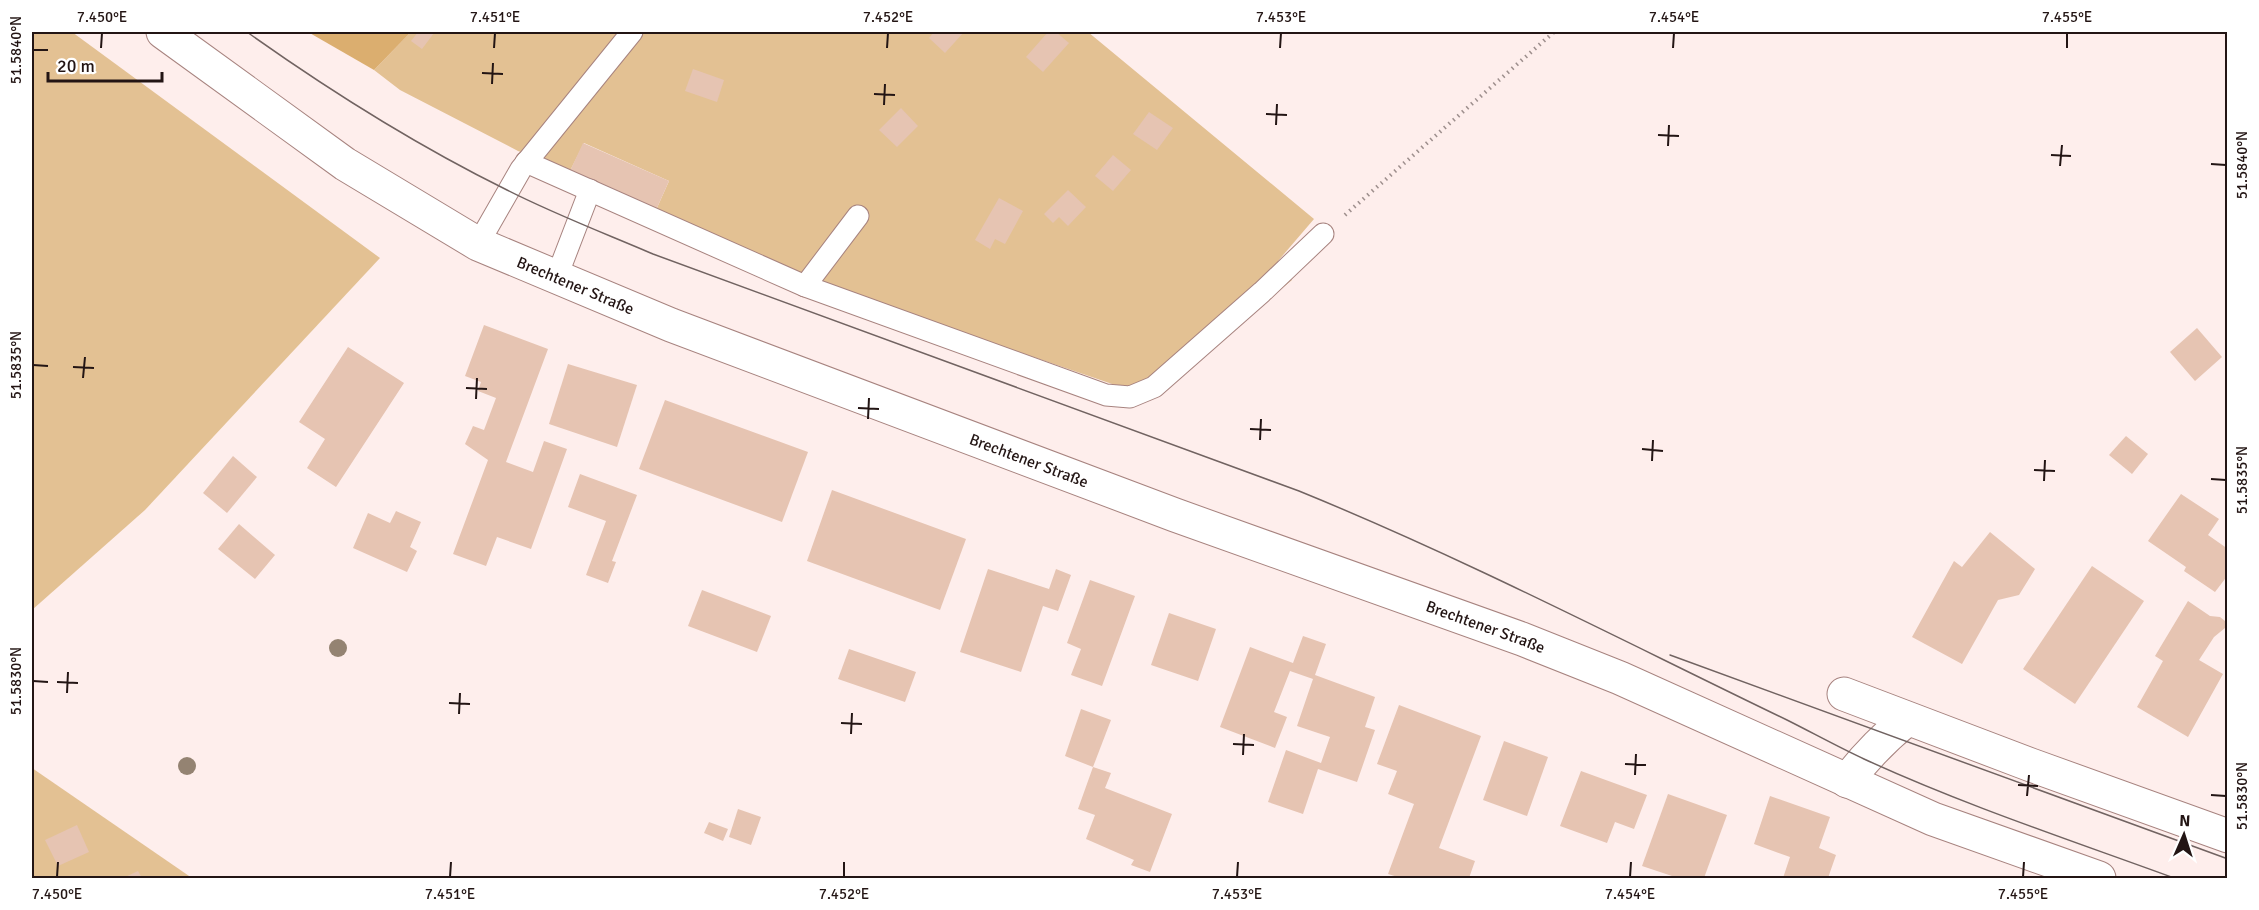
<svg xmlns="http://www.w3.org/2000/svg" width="2259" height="910" font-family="Signika,sans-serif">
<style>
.green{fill:#e3c193}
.forest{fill:#dbae6f}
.building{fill:#e6c4b2}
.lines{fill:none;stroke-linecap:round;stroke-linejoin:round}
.service-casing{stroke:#a7837f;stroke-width:23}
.minor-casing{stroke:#a7837f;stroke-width:35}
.secondary-casing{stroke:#a7837f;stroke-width:35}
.path{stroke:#9e8f8d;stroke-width:4;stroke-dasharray:1.5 4.5;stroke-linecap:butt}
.service{stroke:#fff;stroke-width:21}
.minor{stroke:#fff;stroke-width:33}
.secondary{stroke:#fff;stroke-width:33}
.tram{stroke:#716361;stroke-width:1.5}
.tree{fill:#948372}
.ticks{fill:none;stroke:#231514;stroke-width:2}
.labels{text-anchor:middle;stroke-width:4.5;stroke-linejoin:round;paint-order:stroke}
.street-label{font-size:16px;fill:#231514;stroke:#fff}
.neatline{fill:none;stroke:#231514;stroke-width:2}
.ticks-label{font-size:15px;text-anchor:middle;fill:#231514}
</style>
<rect width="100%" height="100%" fill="#feeeec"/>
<!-- green -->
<g class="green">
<path d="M32 32H72L380 258 145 510 32 610Z"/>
<path d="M411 32H1088L1314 219 1278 261 1292 280 1150 397 795 275 656 210 669 181 584 143 570 171 518 151 400 90 374 70Z"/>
<path d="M32 768 192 878H32Z"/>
</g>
<!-- forest -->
<path class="forest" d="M308 32H411L374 70Z"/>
<!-- building -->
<g class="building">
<path d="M418 32 434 33 422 49 411 41Z"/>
<path d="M934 32H964L945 53 929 38Z"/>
<path d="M1048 32H1056L1069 43 1043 72 1026 57Z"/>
<path d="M693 69 724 80 717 102 685 91Z"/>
<path d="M901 108 918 126 897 147 879 130Z"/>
<path d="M1149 112 1173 128 1157 150 1133 134Z"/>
<path d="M583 143 669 181 656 210 570 171Z"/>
<path d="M1113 155 1131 170 1113 191 1095 176Z"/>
<path d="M1068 190 1086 207 1068 226 1059 217 1053 223 1044 214Z"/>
<path d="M999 198 1023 211 1005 244 995 239 990 249 975 240Z"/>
<path d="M484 325 548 349 506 462 533 472 544 441 567 449 531 549 497 537 486 566 453 554 488 460 465 444 473 426 484 430 496 398 478 391 481 382 465 376Z"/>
<path d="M2197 328 2222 357 2195 381 2170 352Z"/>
<path d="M348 347 404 383 336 487 307 468 325 439 299 422Z"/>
<path d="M568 364 637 385 617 447 549 424Z"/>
<path d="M665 400 808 452 782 522 639 469Z"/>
<path d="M2126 436 2148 454 2132 474 2109 455Z"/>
<path d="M233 456 257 477 227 513 203 493Z"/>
<path d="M580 474 637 495 612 561 616 562 608 583 586 575 606 521 568 507Z"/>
<path d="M832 490 966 539 940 610 807 561Z"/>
<path d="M2181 494 2219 519 2208 535 2228 549V575L2215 592 2184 571 2186 567 2148 541Z"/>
<path d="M396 511 421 522 410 547 417 551 407 572 353 548 368 513 390 523Z"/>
<path d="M239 524 275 555 255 579 218 549Z"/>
<path d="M1990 532 2035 569 2019 595 1998 600 1962 664 1912 637 1954 561 1962 567Z"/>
<path d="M2092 566 2144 601 2075 704 2023 669Z"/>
<path d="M988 569 1049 589 1056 569 1071 575 1058 611 1043 606 1021 672 960 652Z"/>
<path d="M1090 580 1135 596 1102 686 1071 675 1081 649 1067 643Z"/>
<path d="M702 590 771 616 757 652 688 626Z"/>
<path d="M2188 601 2210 616 2220 617 2225 621V628L2214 637 2199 660 2223 674 2188 737 2137 707 2163 661 2155 656Z"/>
<path d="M1169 613 1216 629 1198 681 1151 665Z"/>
<path d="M1303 636 1326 644 1315 675 1375 697 1365 727 1375 730 1357 782 1318 769 1303 814 1268 802 1286 750 1321 763 1330 737 1297 726 1313 679 1290 671 1274 712 1287 717 1275 748 1220 727 1250 647 1293 663Z"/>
<path d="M849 649 916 672 905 702 838 679Z"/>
<path d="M1399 705 1481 736 1439 848 1475 861 1469 878H1401L1388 874 1414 804 1388 794 1397 771 1377 764Z"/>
<path d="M1081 709 1111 720 1093 767 1065 756Z"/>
<path d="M1504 741 1548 757 1527 816 1483 800Z"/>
<path d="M1093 767 1111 773 1105 788 1172 814 1150 872 1131 865 1134 860 1086 839 1095 815 1078 809Z"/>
<path d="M1581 771 1647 795 1634 829 1615 822 1607 843 1560 826Z"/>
<path d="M1668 794 1727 815 1704 878H1678L1642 866Z"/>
<path d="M1770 796 1830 817 1819 848 1836 855 1828 878H1783L1790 857 1754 844Z"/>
<path d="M738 809 761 817 751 845 729 837Z"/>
<path d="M709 822 728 829 723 841 704 833Z"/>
<path d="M77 825 89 852 58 866 45 840Z"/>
<path d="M138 871 142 878H123Z"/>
</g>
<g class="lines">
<defs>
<g id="service">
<path d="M526 162 805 286 1106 395 1130 397 1154 387 1262 292 1323 234"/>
<path d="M478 244 521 169 632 32"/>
<path d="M557 276 590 190"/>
<path d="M805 286 858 216"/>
</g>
<g id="minor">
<path d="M1844 694 2031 765 2228 836"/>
<path d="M1847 781C1865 757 1884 738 1907 719"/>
</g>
<g id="secondary">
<path id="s1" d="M163 32 345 164 478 244 671 325 1175 515 1522 639 1620 678 1933 819 2099 878"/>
</g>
</defs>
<!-- service casing -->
<use href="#service" class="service-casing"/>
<!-- minor casing -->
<use href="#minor" class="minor-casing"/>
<!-- secondary casing -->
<use href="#secondary" class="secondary-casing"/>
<!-- path -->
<path class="path" d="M1345 215 1554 32"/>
<!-- service -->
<use href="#service" class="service"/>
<!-- minor -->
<use href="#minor" class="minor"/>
<!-- secondary -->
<use href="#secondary" class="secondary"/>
<!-- tram -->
<g class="tram">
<path d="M247 32C330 91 416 145 507 190 554 214 604 233 653 254L1299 491C1466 559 1625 642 1787 720 1813 733 1838 747 1864 759 1964 805 2070 840 2174 878"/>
<path d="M1670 655 2228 859"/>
</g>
</g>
<!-- trees -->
<g class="tree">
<circle cx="338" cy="648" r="9"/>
<circle cx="187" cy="766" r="9"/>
</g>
<!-- ticks -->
<path class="ticks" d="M101 48 102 33M494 48 495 33M887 48 888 33M1280 48 1281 33M1673 48 1674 33M2067 48V33M33 50H48M482 73 503 74M492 84 493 63M874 94 895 95M884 105 885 84M1266 114 1287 115M1276 125 1277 104M1658 135 1679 136M1668 146 1669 125M2051 155 2071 156M2211 164 2226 165M2060 166 2062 145M33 365 48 366M73 367 94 368M83 378 85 357M466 388 487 389M476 399 477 378M858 408 879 409M868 419 869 398M1250 429 1271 430M1260 440 1261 419M1642 449 1663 451M1652 461 1653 440M2034 470 2055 471M2211 479 2226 480M2044 481 2045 460M33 681 48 682M57 682 78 683M67 693 68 672M449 703 470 704M459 714 460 693M841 723 862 724M851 734 852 713M1233 744 1254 745M1243 755 1244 734M1625 764 1646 765M1635 775 1636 754M2018 785 2038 786M2211 795 2226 796M2027 796 2029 775M57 877 58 862M450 877 451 862M844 877V862M1237 877 1238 862M1630 877 1631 862M2023 877 2024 862"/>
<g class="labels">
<!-- street labels -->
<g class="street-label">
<text dy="6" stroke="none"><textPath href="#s1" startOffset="486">Brechtener Straße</textPath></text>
<text dy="6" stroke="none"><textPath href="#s1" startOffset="972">Brechtener Straße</textPath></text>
<text dy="6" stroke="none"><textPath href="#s1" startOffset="1458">Brechtener Straße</textPath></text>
</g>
</g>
<!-- border -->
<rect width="2259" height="910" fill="none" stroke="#ffffff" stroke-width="66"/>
<!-- north arrow -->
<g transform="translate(2184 835) rotate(3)" stroke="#ffffff" stroke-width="4.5" paint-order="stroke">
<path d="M0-4.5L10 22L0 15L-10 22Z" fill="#231514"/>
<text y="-9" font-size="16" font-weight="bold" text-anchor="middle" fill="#231514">N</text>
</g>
<!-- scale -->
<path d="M48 72v9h114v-9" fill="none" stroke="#231514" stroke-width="3"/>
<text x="57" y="72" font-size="18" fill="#231514" stroke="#ffffff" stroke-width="4.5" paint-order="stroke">20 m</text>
<rect x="33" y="33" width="2193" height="844" class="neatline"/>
<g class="ticks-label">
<text x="102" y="22">7.450°E</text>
<text x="495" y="22">7.451°E</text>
<text x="888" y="22">7.452°E</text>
<text x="1281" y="22">7.453°E</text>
<text x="1674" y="22">7.454°E</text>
<text x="2067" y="22">7.455°E</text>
<text transform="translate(16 50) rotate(-90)" y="5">51.5840°N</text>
<text transform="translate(2242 165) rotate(-90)" y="5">51.5840°N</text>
<text transform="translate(16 365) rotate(-90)" y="5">51.5835°N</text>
<text transform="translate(2242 480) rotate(-90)" y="5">51.5835°N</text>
<text transform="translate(16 681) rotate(-90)" y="5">51.5830°N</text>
<text transform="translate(2242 796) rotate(-90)" y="5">51.5830°N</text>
<text x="57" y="899">7.450°E</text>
<text x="450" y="899">7.451°E</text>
<text x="844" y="899">7.452°E</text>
<text x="1237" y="899">7.453°E</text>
<text x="1630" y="899">7.454°E</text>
<text x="2023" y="899">7.455°E</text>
</g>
</svg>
